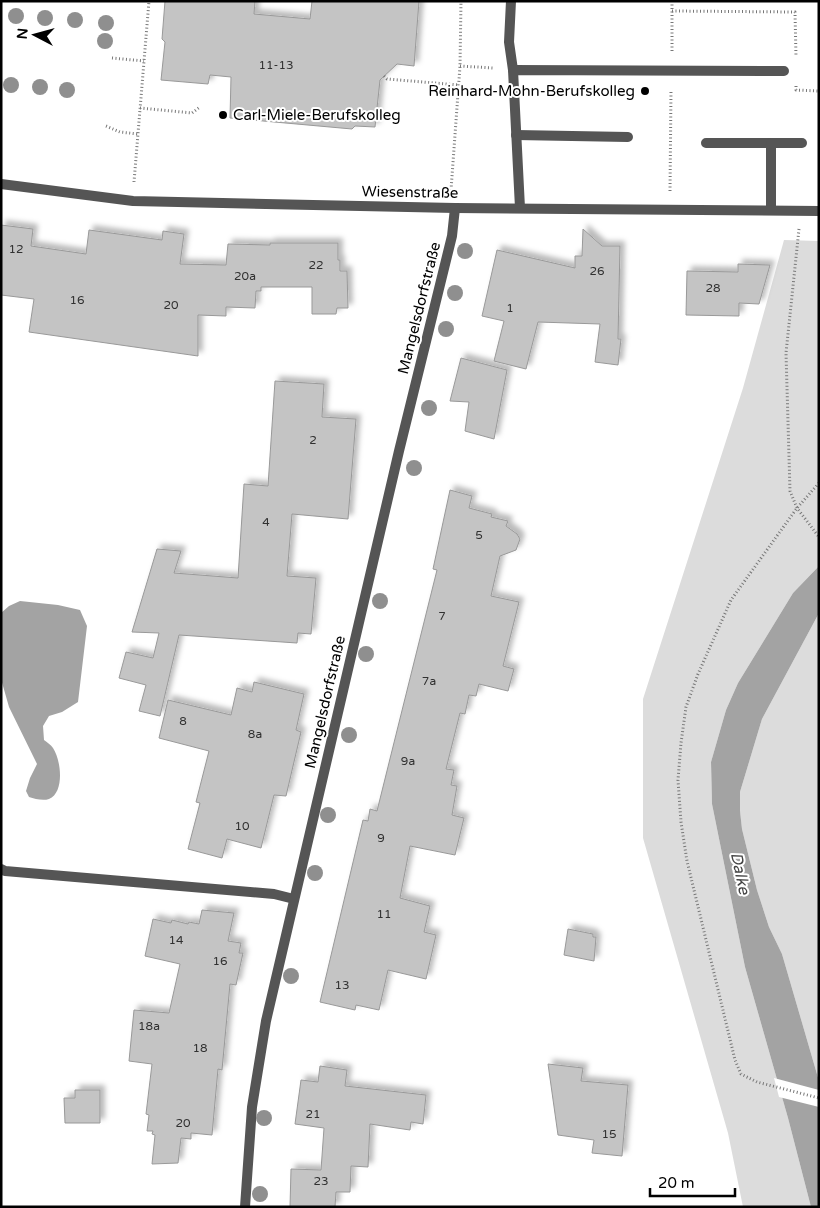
<svg xmlns="http://www.w3.org/2000/svg" width="820" height="1208" font-family="'Varela Round',sans-serif">
<style>
.green{fill:#dcdcdc}
.water{fill:#a3a3a3}
.pier{fill:#fff}
.building{fill:#c4c4c4;stroke:#999;filter:url(#shadow)}
.lines{fill:none;stroke-linecap:round;stroke-linejoin:round}
.path{stroke:#777;stroke-width:3;stroke-dasharray:1 2.5;stroke-linecap:butt}
.service{stroke:#555;stroke-width:10}
.minor{stroke:#555;stroke-width:10}
.tree{fill:#8f8f8f}
.poi-dot{fill:#000;stroke:#fff;stroke-width:2}
.labels{text-anchor:middle;stroke-width:4;stroke-linejoin:round;paint-order:stroke}
.number-label{font-size:12px;fill:#313131}
.poi-label{font-size:15px;fill:#000;stroke:#fff;text-anchor:end}
.street-label{font-size:15px;fill:#000;stroke:#fff}
.water-label{font-size:16px;font-style:italic;fill:#444;stroke:#fff}
</style>
<defs>
<filter id="shadow"><feDropShadow dx="4.5" dy="-4.5" stdDeviation="2.5" flood-color="#0004"/></filter>
</defs>
<rect width="100%" height="100%" fill="#fff"/>
<!-- green -->
<g class="green">
<path d="M784 240 819 241V566L793 593 738 683 726 710 711 762 712 804 745 967 788 1118 811 1207H743L728 1133 643 838V699L743 388Z"/>
<path d="M819 613V1081L782 954 769 927 757 890 742 829 740 812V792L762 719Z"/>
</g>
<!-- water -->
<g class="water">
<path d="M819 566V613L762 719 740 792V811L742 829 757 890 769 927 782 954 819 1081V1207H811L788 1118 745 967 712 804 711 762 726 710 738 683 793 593Z"/>
<path d="M20 601 58 605 80 610 87 626 78 702 62 712 49 716 43 726 44 740C47 742 51 745 53 748 61 760 65 792 49 799 43 801 35 799 29 797L26 791 30 778 37 764 9 707 1 679V613L9 606Z"/>
</g>
<!-- pier -->
<path class="pier" d="M774 1078 819 1090V1107L779 1097Z"/>
<!-- building -->
<g class="building">
<path d="M165 1H255L254 14 310 19 312 1H419L414 66 397 64 380 80 375 127 355 126 352 129 230 118 231 77 210 75 208 84 161 80 165 42 162 39Z"/>
<path d="M1 225 33 229 31 246 86 254 89 230 162 240 163 231 184 234 180 264 226 265 228 244 270 245V243H338V260H340V271H347L348 308H337L336 314H312V287H261V291H256L255 308 226 307V316L198 315V356L29 332 34 299 1 295Z"/>
<path d="M583 229 602 246H620L618 339H621L618 365 595 362 600 324 538 322 526 369 494 361 504 321 482 316 497 250 575 268V256H582Z"/>
<path d="M738 264 770 265 759 304 739 303V316L686 315 687 271 738 272Z"/>
<path d="M461 358 507 370 494 439 465 431 469 402 450 401Z"/>
<path d="M275 381 324 384 322 417 356 419 348 519 292 514 287 576 316 578 311 634 298 633 297 643 179 635 160 716 139 711 146 685 119 678 126 652 153 658 159 633 132 632 157 549 181 551 174 573 238 578 244 484 268 486Z"/>
<path d="M450 490 472 496 469 508 492 514 491 517 508 521 506 526 517 534 520 539 516 550 500 556 491 596 519 602 503 666 514 669 508 691 479 684 476 696 469 695 465 714 460 713 446 769 454 770 451 785 457 786 452 815 464 818 455 855 410 846 400 898 430 906 424 932 436 935 426 979 388 970 379 1010 356 1005 355 1010 320 1002 363 820 368 821 370 809 377 811 437 570 433 569Z"/>
<path d="M254 682 304 694 296 730 301 732 286 796 274 795 261 848 227 839 222 858 188 849 200 803 196 802 209 751 159 738 168 700 231 715 237 688 252 692Z"/>
<path d="M202 910 234 913 228 941 241 943 239 953H243L236 985 230 984 222 1070 218 1069 212 1135 191 1133V1139L181 1138 178 1163 152 1164 155 1135 152 1134 153 1131H147L149 1115 146 1114 152 1064 129 1061 134 1010 169 1013 180 964 145 956 153 919 171 923 172 920 188 924 189 922 199 924Z"/>
<path d="M568 929 593 934V937H596L594 961 564 955Z"/>
<path d="M548 1064 583 1068 581 1081 628 1085 622 1156 592 1153 594 1140 558 1135Z"/>
<path d="M320 1066 347 1070 345 1086 426 1095 423 1124 411 1122 410 1130 370 1124 368 1167 351 1166 350 1192H336L335 1207H290L291 1169 321 1170 324 1128 295 1124 301 1080 318 1082Z"/>
<path d="M75 1090H100V1123H65L64 1098H75Z"/>
</g>
<g class="lines">
<!-- path -->
<g class="path">
<path d="M672 11 795 12 796 57"/>
<path d="M672 51V1"/>
<path d="M112 58 144 61"/>
<path d="M460 66 493 68"/>
<path d="M384 76 387 79 459 85"/>
<path d="M796 86V90L819 91"/>
<path d="M140 108 192 113 200 107"/>
<path d="M106 126 120 132 138 134"/>
<path d="M134 182 149 1"/>
<path d="M451 190 460 66 461 1"/>
<path d="M670 191 671 90"/>
<path d="M799 229 786 353 790 491 797 508 819 537"/>
<path d="M819 483 797 508 731 600 698 674 686 707 681 743 678 780 681 822 687 861 735 1060 741 1074 757 1082 819 1098"/>
</g>
<!-- service -->
<g class="service">
<path d="M511 1 509 42 513 70"/>
<path d="M516 135 628 137"/>
<path d="M706 143H771V210"/>
<path d="M771 143H802"/>
<path d="M520 208 513 70 784 71"/>
<path d="M1 869 5 871 274 894 294 899"/>
</g>
<!-- minor -->
<g class="minor">
<path d="M1 184 133 201 455 208 819 211"/>
<path d="M245 1207 252 1107 266 1021 399 451 452 236 455 208"/>
</g>
</g>
<!-- trees -->
<g class="tree">
<circle cx="16" cy="16" r="8"/>
<circle cx="45" cy="18" r="8"/>
<circle cx="75" cy="20" r="8"/>
<circle cx="106" cy="23" r="8"/>
<circle cx="105" cy="41" r="8"/>
<circle cx="11" cy="85" r="8"/>
<circle cx="40" cy="87" r="8"/>
<circle cx="67" cy="90" r="8"/>
<circle cx="465" cy="251" r="8"/>
<circle cx="455" cy="293" r="8"/>
<circle cx="446" cy="329" r="8"/>
<circle cx="429" cy="408" r="8"/>
<circle cx="414" cy="468" r="8"/>
<circle cx="380" cy="601" r="8"/>
<circle cx="366" cy="654" r="8"/>
<circle cx="349" cy="735" r="8"/>
<circle cx="328" cy="815" r="8"/>
<circle cx="315" cy="873" r="8"/>
<circle cx="291" cy="976" r="8"/>
<circle cx="264" cy="1118" r="8"/>
<circle cx="260" cy="1194" r="8"/>
</g>
<!-- markers -->
<g class="poi-dot">
<circle cx="645" cy="91" r="5"/>
<circle cx="223" cy="115" r="5"/>
</g>
<g class="labels">
<!-- number labels -->
<g class="number-label">
<text x="276" y="69">11-13</text>
<text x="16" y="253">12</text>
<text x="316" y="269">22</text>
<text x="597" y="275">26</text>
<text x="245" y="280">20a</text>
<text x="713" y="292">28</text>
<text x="77" y="304">16</text>
<text x="171" y="309">20</text>
<text x="510" y="312">1</text>
<text x="313" y="444">2</text>
<text x="266" y="526">4</text>
<text x="479" y="539">5</text>
<text x="442" y="620">7</text>
<text x="429" y="685">7a</text>
<text x="183" y="725">8</text>
<text x="255" y="738">8a</text>
<text x="408" y="765">9a</text>
<text x="242" y="830">10</text>
<text x="381" y="842">9</text>
<text x="384" y="918">11</text>
<text x="176" y="944">14</text>
<text x="220" y="965">16</text>
<text x="342" y="989">13</text>
<text x="149" y="1030">18a</text>
<text x="200" y="1052">18</text>
<text x="313" y="1118">21</text>
<text x="183" y="1127">20</text>
<text x="609" y="1138">15</text>
<text x="321" y="1185">23</text>
</g>
<!-- poi labels -->
<g class="poi-label">
<text x="635" y="96">Reinhard-Mohn-Berufskolleg</text>
<text x="233" y="120" text-anchor="start">Carl-Miele-Berufskolleg</text>
</g>
<!-- street labels -->
<g class="street-label">
<text transform="translate(410 192) rotate(1)" y="5">Wiesenstraße</text>
<text transform="translate(419 308) rotate(-76)" y="5">Mangelsdorfstraße</text>
<text transform="translate(325 702) rotate(-77)" y="5">Mangelsdorfstraße</text>
</g>
<!-- water labels -->
<g class="water-label">
<text transform="translate(741 873) rotate(78)" y="6">Dalke</text>
</g>
</g>
<!-- border -->
<rect width="820" height="1208" fill="none" stroke="#000000" stroke-width="5"/>
<!-- north arrow -->
<g transform="translate(35 35) rotate(276)" stroke="#ffffff" stroke-width="4" paint-order="stroke">
<path d="M0-4L9 19L0 12L-9 19Z" fill="#000000"/>
<text y="-8" font-size="14" font-weight="bold" text-anchor="middle" fill="#000000">N</text>
</g>
<!-- scale -->
<path d="M650 1188v8h85v-8" fill="none" stroke="#000000" stroke-width="2.5"/>
<text x="658" y="1188" font-size="15" fill="#000000" stroke="#ffffff" stroke-width="4" paint-order="stroke">20 m</text>
</svg>
